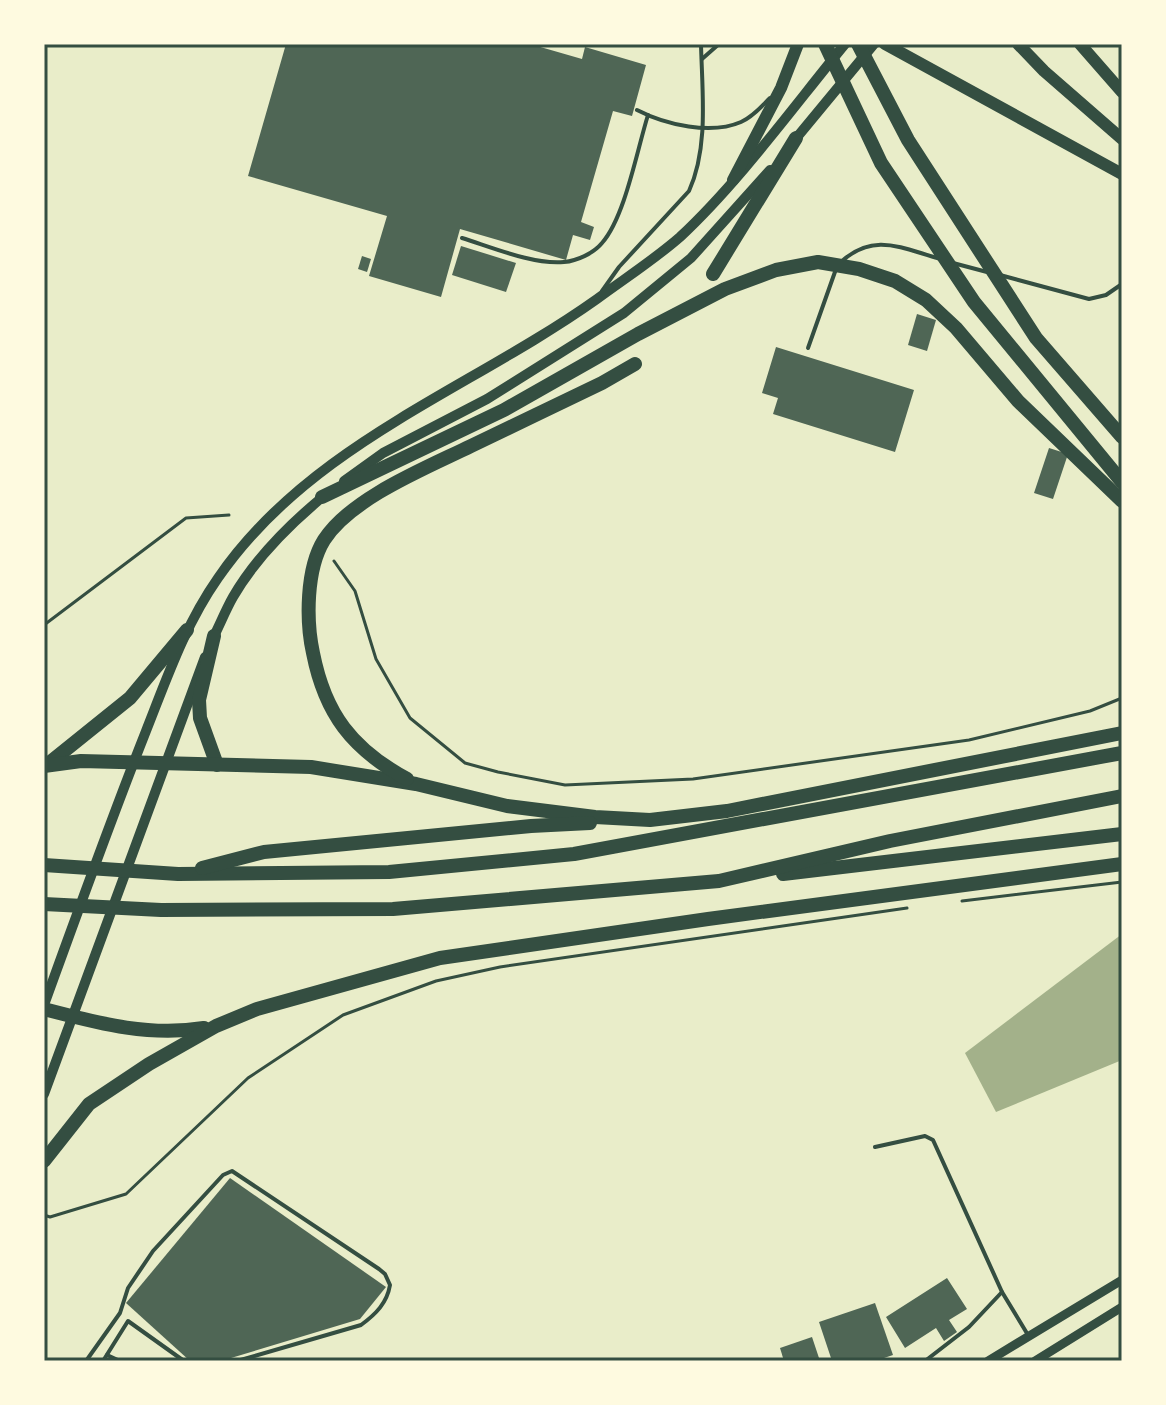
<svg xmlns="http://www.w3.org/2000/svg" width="1166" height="1405" font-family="'Titillium Web',sans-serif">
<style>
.water{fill:#a3b18a}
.building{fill:#4f6655}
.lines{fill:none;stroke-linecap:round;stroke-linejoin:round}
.path{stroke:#344e41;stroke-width:3}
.service{stroke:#344e41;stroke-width:4}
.tertiary{stroke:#344e41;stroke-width:9}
.secondary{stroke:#344e41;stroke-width:10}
.trunk{stroke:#344e41;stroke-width:12}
.motorway{stroke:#344e41;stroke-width:14}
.neatline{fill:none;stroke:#344e41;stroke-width:3}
</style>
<rect width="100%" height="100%" fill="#e9edc9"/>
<!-- water -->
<path class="water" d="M1122 934V1060L996 1112 965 1053Z"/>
<!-- building -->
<g class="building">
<path d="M286 44H530L582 59 585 47 646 65 632 116 613 111 581 222 594 227 590 240 573 235 566 260 460 229 441 297 369 276 387 216 248 176Z"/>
<path d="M461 246 516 263 506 292 452 275Z"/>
<path d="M362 256 371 259 367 272 358 269Z"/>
<path d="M917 314 936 320 927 351 908 345Z"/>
<path d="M776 347 914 390 895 452 773 414 778 398 762 393Z"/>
<path d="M1049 448 1068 454 1053 499 1034 493Z"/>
<path d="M230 1178 386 1287 360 1319 221 1361H190L126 1303Z"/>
<path d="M947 1278 967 1309 949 1320 957 1332 944 1341 936 1328 905 1348 886 1317Z"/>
<path d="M875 1303 893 1355 875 1361H832L819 1322Z"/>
<path d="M812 1337 820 1361H784L780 1348Z"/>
</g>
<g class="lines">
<!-- path -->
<g class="path">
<path d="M334 561 355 591 376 659 410 718 465 763 498 772 565 785 693 779 969 740 1090 711 1122 698"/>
<path d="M44 625 186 518 229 515"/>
<path d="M962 901 1122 882"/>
<path d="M44 1215 50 1217 126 1194 248 1078 343 1015 436 981 500 967 907 908"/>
</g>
<!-- service -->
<g class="service">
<path d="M702 59 719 44"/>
<path d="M637 110C666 125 711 135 741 122 753 117 762 106 770 98"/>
<path d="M462 238C491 247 534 265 564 262 577 261 594 253 602 243 625 217 637 150 648 115"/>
<path d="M841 262C874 231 903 249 941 259"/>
<path d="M953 263 987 272"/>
<path d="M1000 275 1089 299 1106 295 1122 284"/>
<path d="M602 291 619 267 689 191C709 147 702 91 701 44"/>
<path d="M808 348 836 269"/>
<path d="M875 1147 925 1136 933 1140 1002 1292 1028 1335"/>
<path d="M107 1355 120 1361"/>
<path d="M86 1361 120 1313 128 1288 153 1251 223 1175 232 1171 379 1269 385 1274 390 1285C387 1303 376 1314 361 1325L237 1361"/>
<path d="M103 1361 128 1321 184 1361"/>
<path d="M925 1361 969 1327 1002 1292"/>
</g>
<!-- tertiary -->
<g class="tertiary">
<path d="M988 1361 1122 1280"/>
<path d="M1035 1361 1122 1307"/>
</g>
<!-- secondary -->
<g class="secondary">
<path d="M793 142 874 44"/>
<path d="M344 481 383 453 487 399 624 313 691 258 770 170"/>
<path d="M211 642C219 627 225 611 233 597 255 559 291 523 325 495"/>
<path d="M44 1005C77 914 110 822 146 731 167 678 185 625 218 578 310 444 469 390 597 299 624 279 655 259 680 237 739 182 794 106 845 44"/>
<path d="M44 1094 205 657"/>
</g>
<!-- trunk -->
<g class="trunk">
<path d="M885 44 1122 174"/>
<path d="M1018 44 1044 71 1122 139"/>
<path d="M1080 44 1122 92"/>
<path d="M733 180 781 88 798 44"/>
</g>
<!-- motorway -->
<g class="motorway">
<path d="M825 44 881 163 974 302 1122 482"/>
<path d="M858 44 908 140 1036 338 1122 437"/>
<path d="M713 274 796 138"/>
<path d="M322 497 504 410 638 334 725 289 776 270 818 262 859 269 895 281 926 300 956 328 1018 401 1122 501"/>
<path d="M214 636 199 700 200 718 217 765"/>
<path d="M48 764 130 698 187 630"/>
<path d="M44 766 81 761 311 767 416 784 507 806 595 817 650 820 727 811 1122 733"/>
<path d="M407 779C352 749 325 714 313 653 306 621 306 569 324 540 351 498 426 468 471 446 515 425 558 404 602 383L635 364"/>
<path d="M44 865 178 874 389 872 574 854 1122 753"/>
<path d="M202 868 264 852 531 826 590 823"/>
<path d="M783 874 1122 834"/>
<path d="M44 904 161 910 393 909 719 881 890 841 1122 796"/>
<path d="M44 1009C98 1023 148 1037 204 1028"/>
<path d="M44 1161 89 1104 149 1064 216 1026 257 1009 440 958 708 919 1122 864"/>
</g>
</g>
<!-- border -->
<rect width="1166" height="1405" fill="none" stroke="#fefae0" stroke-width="92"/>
<rect x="46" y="46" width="1074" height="1313" class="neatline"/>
</svg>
